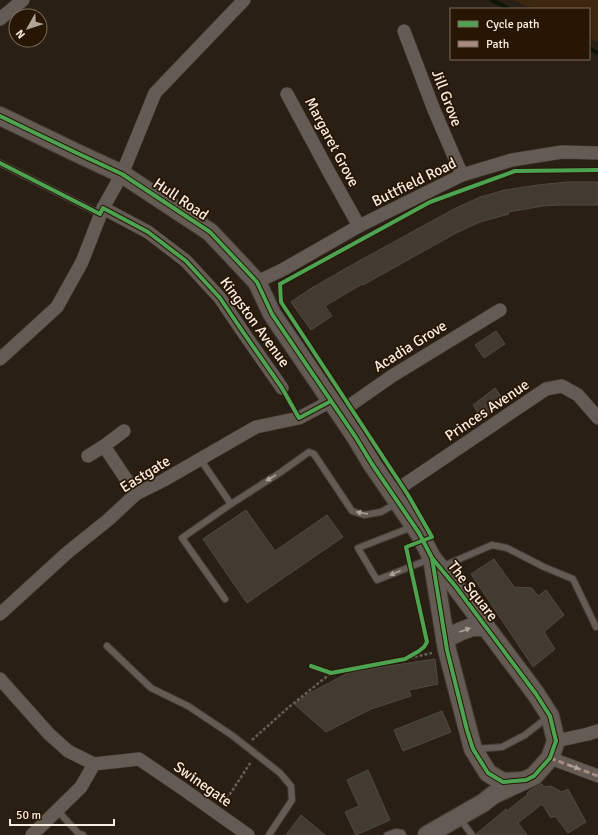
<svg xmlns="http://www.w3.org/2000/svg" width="598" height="835" font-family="Signika,sans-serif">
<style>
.built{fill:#3c2610}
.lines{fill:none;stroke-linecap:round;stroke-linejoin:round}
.stream{stroke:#0d1602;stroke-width:4}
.building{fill:#423b32;stroke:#514a40}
.lane-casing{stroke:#443b34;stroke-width:8}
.street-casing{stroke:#443b34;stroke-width:14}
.secondary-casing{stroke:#443b34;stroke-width:20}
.path{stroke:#665e56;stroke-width:2.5;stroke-dasharray:3 2;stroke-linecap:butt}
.lane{stroke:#635b54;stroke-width:6}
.street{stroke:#635b54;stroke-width:13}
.secondary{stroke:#635b54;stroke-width:18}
.quiet{stroke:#a88b81;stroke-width:3;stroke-dasharray:6 3;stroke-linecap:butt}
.cycleway-casing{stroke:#281604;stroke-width:6}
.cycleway{stroke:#4ca352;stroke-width:4}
.oneway{fill:#aea49a}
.labels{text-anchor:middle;stroke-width:3.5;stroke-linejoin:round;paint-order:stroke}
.street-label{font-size:15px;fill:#f9ece0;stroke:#281604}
</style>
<rect width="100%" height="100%" fill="#2a1f15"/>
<!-- built -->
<path class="built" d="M514 0H598V42L589 37V9H532Z"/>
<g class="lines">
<!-- stream -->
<g class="stream">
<path d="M491 0 510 9"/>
<path d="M589 48 598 53"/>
</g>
</g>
<!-- building -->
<g class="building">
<path d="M567 182H598V205H558L543 206 508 212 509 214 480 222 458 232 363 285 362 284 325 306 332 316 311 330 291 302 310 289 350 266 452 210 480 197 505 190 538 185Z"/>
<path d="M496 331 505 344 484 358 475 345Z"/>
<path d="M495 388 505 402 482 419 473 405Z"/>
<path d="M246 510 275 551 327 515 343 537 247 603 203 539Z"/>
<path d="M494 559 514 587 532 588 538 596 546 590 564 615 544 632 555 649 533 667 471 574Z"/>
<path d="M435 659 438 684 409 690 411 696 371 709 326 732 294 704 308 694 350 672Z"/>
<path d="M442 711 451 732 403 751 394 730Z"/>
<path d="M368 770 390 820 356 835 345 812 359 806 347 780Z"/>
<path d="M542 784 543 787 551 786 562 792 568 789 586 822 568 833 555 816 551 818 542 804 518 823 527 835H476V834L506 809 507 811 528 794 527 793 532 789Z"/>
<path d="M301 815 325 835H286Z"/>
</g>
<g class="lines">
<defs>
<g id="lane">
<path d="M0 163 100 214"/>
<path d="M200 459 231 504 281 472 309 452 314 454 352 511 364 515 381 512 397 503"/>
<path d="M412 527 358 548 377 580 430 559"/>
<path d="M441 567 492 545 507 548 544 567 573 579 596 627"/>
<path d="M225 599 182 538 231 504"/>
<path d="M107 646 151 688 188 706 233 736 280 773 291 786 292 800 269 835"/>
<path d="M476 749 502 747 525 735 548 717"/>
<path d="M57 810 78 833 83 835"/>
<path d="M460 819 472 835"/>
<path d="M387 835 396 832 402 833 403 835"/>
</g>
<g id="street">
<path d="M0 19 23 0"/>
<path d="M404 31 434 110 462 175"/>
<path d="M287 94 330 174 359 226"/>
<path d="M103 208 148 232 186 261 220 298 243 332 282 388"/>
<path d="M257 282 284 269 359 226 462 175 512 160 562 152 598 153"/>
<path d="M0 359 57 307 82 262 103 208 122 174 155 93 244 0"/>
<path d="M339 413 392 376 500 310"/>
<path d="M104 446 136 494"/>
<path d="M88 456 104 446 124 431"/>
<path d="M392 493 546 389 562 386 578 395 598 418"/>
<path d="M0 614 68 552 108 520 136 494 164 480 256 427 299 418 331 401"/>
<path d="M0 679 49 734 68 751 94 764 139 759 183 789 248 835"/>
<path d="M556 741 588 734 598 731"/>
<path d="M550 758 598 776"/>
<path d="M32 835 81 787 94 764"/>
</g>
<g id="secondary">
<path d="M0 116 79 154 122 174 210 232 257 282 272 314 355 436 372 464 419 533 432 558 456 587 536 694 550 716 556 741 550 758 534 776 493 795 483 803 427 835"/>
<path d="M432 558 447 650 473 749 488 773 503 782 521 781"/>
<path d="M445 639 459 632 472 627H486"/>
</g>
</defs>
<!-- lane casing -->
<use href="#lane" class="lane-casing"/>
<!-- street casing -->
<use href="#street" class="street-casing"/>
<!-- secondary casing -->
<use href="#secondary" class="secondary-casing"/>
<!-- path -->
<g class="path">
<path d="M405 659 432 653"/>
<path d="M252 740 289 707 331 673"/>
<path d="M224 803 251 762"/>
</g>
<!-- lane -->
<use href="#lane" class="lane"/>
<!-- street -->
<use href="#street" class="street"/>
<!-- secondary -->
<use href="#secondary" class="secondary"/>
<!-- quiet -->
<path class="quiet" d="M550 758 598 776"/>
<defs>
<g id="cycleway">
<path d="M0 116 79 154 122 174 210 232 257 282 272 314 355 436 372 464 419 533 432 558 456 587 536 694 550 716 556 741"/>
<path d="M0 163 100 214 103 208 148 232 186 261 220 298 243 332 282 388 299 418 331 401"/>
<path d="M432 558 447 650 467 730 473 749 488 773 503 782 526 780 534 776 550 758 556 741"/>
<path d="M311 666 331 673 405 659 419 651 424 647 427 642 406 547 432 537 408 495 281 302 280 284 430 202 515 171 598 170"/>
</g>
</defs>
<!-- cycleway casing -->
<use href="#cycleway" class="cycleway-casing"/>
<!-- cycleway -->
<use href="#cycleway" class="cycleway"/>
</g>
<!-- one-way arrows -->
<defs><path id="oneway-solid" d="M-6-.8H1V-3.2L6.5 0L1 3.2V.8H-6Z"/></defs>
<g class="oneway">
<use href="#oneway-solid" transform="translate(271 478) rotate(149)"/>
<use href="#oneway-solid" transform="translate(362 513) rotate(-170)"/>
<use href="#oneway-solid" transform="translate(395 573) rotate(158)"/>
<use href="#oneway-solid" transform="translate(465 630) rotate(-20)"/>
<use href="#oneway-solid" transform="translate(574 767) rotate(20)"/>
</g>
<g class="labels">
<!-- street labels -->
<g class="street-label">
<text transform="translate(447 98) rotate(69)" y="5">Jill Grove</text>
<text transform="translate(332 142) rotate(62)" y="5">Margaret Grove</text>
<text transform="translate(414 182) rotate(-26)" y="5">Buttfield Road</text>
<text transform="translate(181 199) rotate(34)" y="5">Hull Road</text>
<text transform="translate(255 322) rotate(54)" y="5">Kingston Avenue</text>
<text transform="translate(410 346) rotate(-32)" y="5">Acadia Grove</text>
<text transform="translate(487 410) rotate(-34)" y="5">Princes Avenue</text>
<text transform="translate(145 474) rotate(-32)" y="5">Eastgate</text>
<text transform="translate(473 591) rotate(52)" y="5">The Square</text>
<text transform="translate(203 784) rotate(35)" y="5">Swinegate</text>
</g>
</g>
<!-- legend -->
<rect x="450" y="8" width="140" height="52" fill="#281604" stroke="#7c6c5c"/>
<rect x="458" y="21" width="20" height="6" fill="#4ca352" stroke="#7c6c5c"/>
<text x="486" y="28" font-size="12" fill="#f9ece0">Cycle path</text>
<rect x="458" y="41" width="20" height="6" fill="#a88b81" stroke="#7c6c5c"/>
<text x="486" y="48" font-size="12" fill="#f9ece0">Path</text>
<!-- north arrow -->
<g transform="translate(28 28) rotate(231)"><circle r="19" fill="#281604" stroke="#7c6c5c"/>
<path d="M0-3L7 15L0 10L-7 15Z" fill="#b1a499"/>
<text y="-6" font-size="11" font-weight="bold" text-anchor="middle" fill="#f9ece0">N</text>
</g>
<!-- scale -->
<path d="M10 819v6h104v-6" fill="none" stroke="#f9ece0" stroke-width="2"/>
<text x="16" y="819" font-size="12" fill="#f9ece0" stroke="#281604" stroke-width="3" paint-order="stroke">50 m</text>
</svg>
